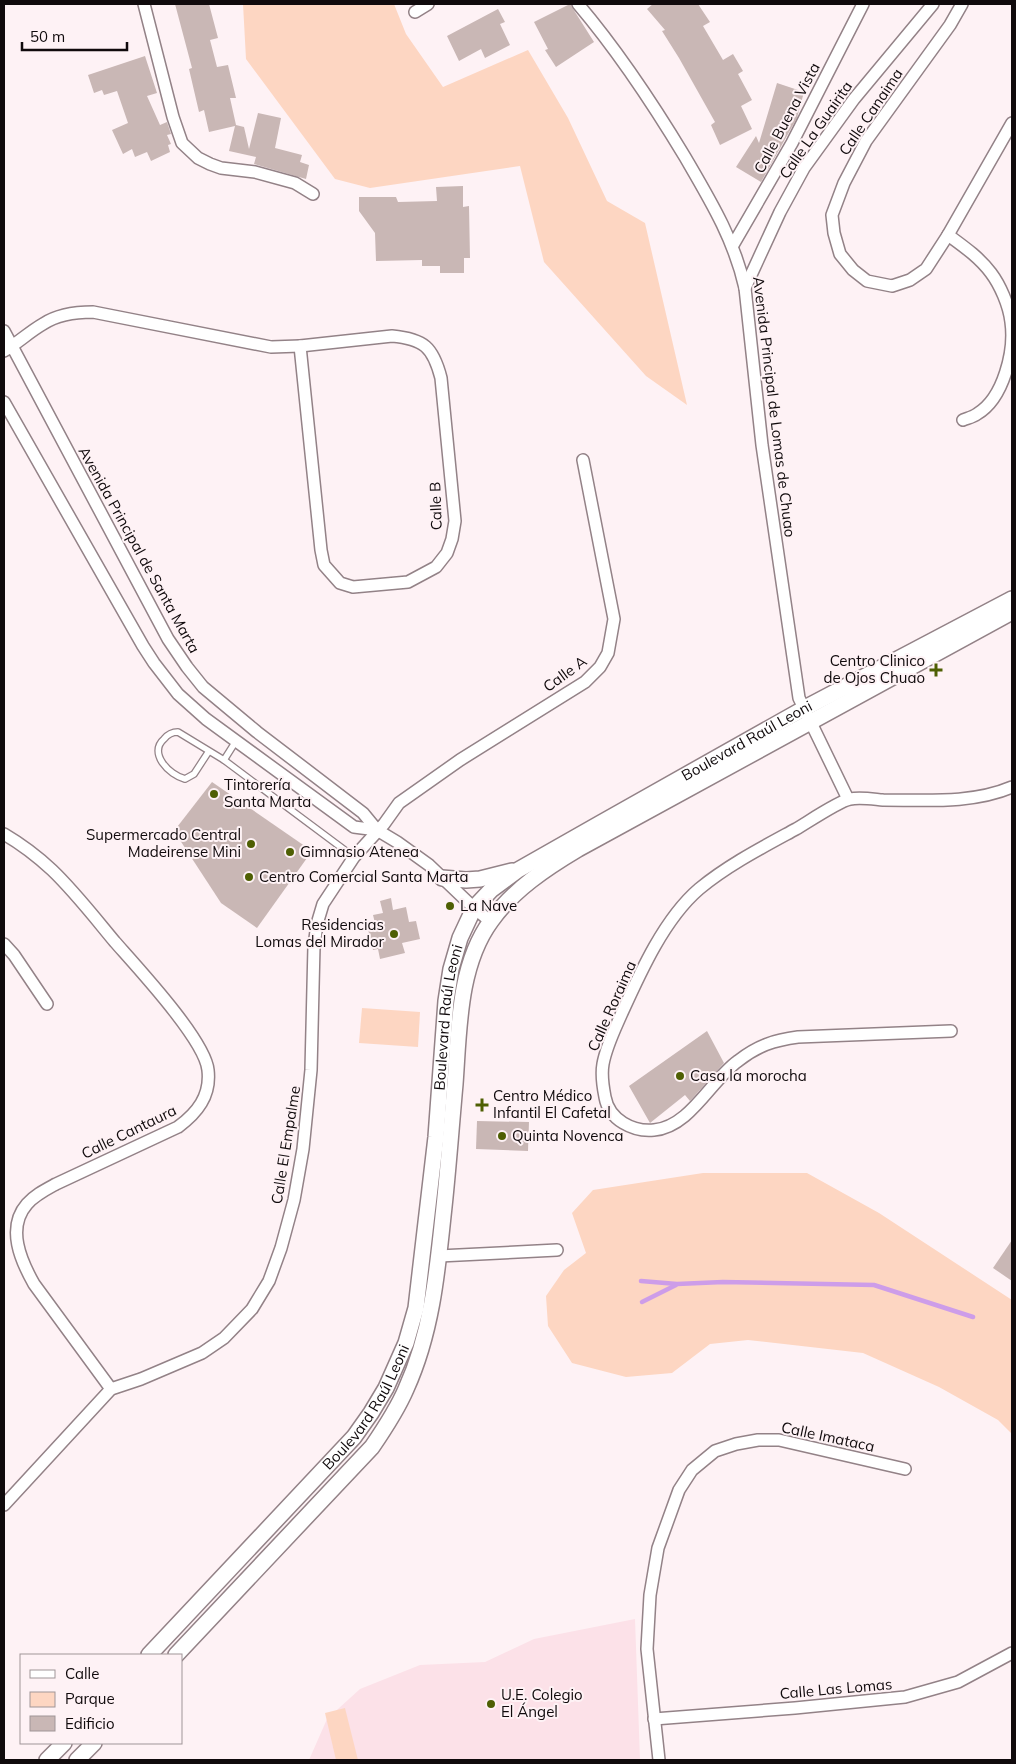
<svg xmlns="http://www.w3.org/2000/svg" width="1016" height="1764" font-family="Mulish,sans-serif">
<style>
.built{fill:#fce1e8}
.green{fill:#fdd6c2}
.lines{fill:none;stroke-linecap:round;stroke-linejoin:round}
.stream{stroke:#cd9de9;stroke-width:4.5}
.building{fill:#c9b7b5}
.lane-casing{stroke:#938287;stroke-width:8}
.street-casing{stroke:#938287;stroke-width:14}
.secondary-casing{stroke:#938287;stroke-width:18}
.lane{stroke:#fff;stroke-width:5.5}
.street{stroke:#fff;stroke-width:11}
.secondary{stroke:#fff;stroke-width:15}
.poi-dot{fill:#4e5f03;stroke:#fef2f5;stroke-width:2}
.labels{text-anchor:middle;stroke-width:4;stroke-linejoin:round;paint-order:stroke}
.street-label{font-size:15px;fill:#100a0c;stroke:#fef2f5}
.poi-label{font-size:15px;fill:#100a0c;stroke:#fef2f5;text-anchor:start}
</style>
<rect width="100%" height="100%" fill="#fef2f5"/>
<!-- built -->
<path class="built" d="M635 1619 640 1760H309L327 1719 360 1689 420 1665 485 1662 534 1639Z"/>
<!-- green -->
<g class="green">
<path d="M243 4H394L406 34 443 87 528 50 568 118 607 201 645 223 687 405 646 376 544 262 520 166 370 188 335 179 246 59Z"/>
<path d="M362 1008 420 1012 418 1047 359 1043Z"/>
<path d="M703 1173H807L879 1213 1012 1300V1434L998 1420 939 1387 863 1353 748 1340 710 1344 672 1373 626 1377 572 1363 548 1326 546 1296 564 1270 586 1253 572 1213 593 1190Z"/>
<path d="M345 1708 358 1760H336L325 1713Z"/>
</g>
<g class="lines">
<!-- stream -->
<g class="stream">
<path d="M641 1281 677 1284 723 1282 874 1285 973 1317"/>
<path d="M642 1302 676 1285"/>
</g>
</g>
<!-- building -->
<g class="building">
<path d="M175 4H209L218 38 210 40 217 67 228 65 236 98H230L236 125 244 127 249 149 258 113 281 118 275 148 302 155 300 162 309 165 306 179 254 164 256 157 229 151 235 126 209 132 204 110 199 112 189 69 192 68Z"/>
<path d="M570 4 594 42 556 67 545 50 548 49 534 22Z"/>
<path d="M653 4H698L710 22 703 26 723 60 733 54 743 71 738 74 752 100 741 106 752 129 720 145 711 125 715 122 679 58 662 31 665 30 647 9Z"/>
<path d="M498 9 505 22 500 24 510 45 485 58 481 49 459 61 447 36Z"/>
<path d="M145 56 157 93 147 96 160 125 167 122 171 134 167 135 171 144 168 145 170 152 151 161 147 152 135 157 132 149 123 154 112 130 128 123 117 91 104 95 102 90 94 93 88 75Z"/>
<path d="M777 83 804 92 797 118 761 182 736 167 756 136 759 143Z"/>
<path d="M463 186V207L469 206 470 258H464V273H440V266H422V260L376 261 375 233 359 211V197H396L398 202 437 201 436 187Z"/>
<path d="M212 782 312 851 257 928 221 903 174 831Z"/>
<path d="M391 898 393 910 406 907 409 922 416 921 420 939 402 943 405 953 380 959 378 949 373 950 368 929 376 927 373 915 383 913 380 901Z"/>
<path d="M707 1031 724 1063 690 1101 685 1095 650 1123 629 1086Z"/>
<path d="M477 1121 529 1122 528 1151 476 1149Z"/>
<path d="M1012 1240V1281L993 1268Z"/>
</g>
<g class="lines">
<defs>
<g id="lane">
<path d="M209 751 194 774 185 779C169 775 148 753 164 739 168 734 172 732 178 732L224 760 354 857"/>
<path d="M224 760 236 741"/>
</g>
<g id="street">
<path d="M144 4 173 117 182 143 198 158 210 164 221 168 255 172 295 183 313 194"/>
<path d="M578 4C618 51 653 104 685 157 710 200 734 239 745 288L762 445 799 698 848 799"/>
<path d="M962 4 950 25 866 141 844 183 832 215 834 233 840 254 853 270 867 281 892 286 910 280 926 269 948 235 1012 123"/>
<path d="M415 12 428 4"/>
<path d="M948 235C963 246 979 257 991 273 1000 285 1009 305 1011 322 1015 350 1004 398 977 414 973 417 968 418 963 420"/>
<path d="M733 245 792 143 863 4"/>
<path d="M745 288 780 212 804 168 854 99 933 4"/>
<path d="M4 331 168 639 187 667 203 687 257 732 363 813 377 830 397 842 429 865 474 908 490 921"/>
<path d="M392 336C424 339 433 347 441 378L455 521 452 539 447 553 436 567 408 582 353 587 340 583 324 565 321 550 300 346Z"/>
<path d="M4 351C18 343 29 332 43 324 58 314 75 312 93 312L271 347 300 346"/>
<path d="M4 402 143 646 154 663 178 694 206 719 354 827 377 830"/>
<path d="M4 834C21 844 37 856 52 870 75 892 95 918 115 942 137 967 205 1040 208 1070 211 1096 197 1113 178 1127L56 1184C45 1190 35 1195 27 1204 6 1228 21 1261 34 1284L111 1389"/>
<path d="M4 944 14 955 47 1004"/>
<path d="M951 1031 798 1037C774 1040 757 1046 738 1061 711 1080 690 1127 654 1130 633 1132 609 1120 605 1097 603 1087 601 1075 603 1064 606 1047 614 1031 621 1015 640 973 664 919 699 889 728 865 763 847 796 829 808 822 839 801 850 799 860 797 872 799 883 800 926 800 972 804 1012 787"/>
<path d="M439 1256 557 1250"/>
<path d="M4 1505 111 1389 141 1379 202 1353 224 1338 252 1309 269 1281 281 1248 294 1200 303 1149 311 1070 314 946 317 924 323 904 354 857 384 824 399 803 460 760 585 682 600 667 608 653 614 619 583 460"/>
<path d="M654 1719 795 1708 905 1697 958 1682 1012 1653"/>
<path d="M659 1760 647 1649 650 1595 658 1548 679 1490 692 1470 715 1451 736 1444 758 1440H779L905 1469"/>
</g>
<g id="secondary">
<path d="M442 878 466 880 480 879 512 871"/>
<path id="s1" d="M149 1655 354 1437 371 1413 386 1388 406 1343 416 1308 436 1137 446 1001 451 969 460 938 474 908 491 890 518 870 599 824 805 708 1012 599"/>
<path d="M176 1655 372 1447C385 1428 397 1410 406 1389 431 1334 437 1275 443 1216 448 1172 451 1128 455 1084 459 1031 458 966 491 921 513 890 546 868 578 849L1012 612"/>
<path d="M47 1760 64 1743"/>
<path d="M77 1760 94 1743"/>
</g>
</defs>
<!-- lane casing -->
<use href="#lane" class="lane-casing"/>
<!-- street casing -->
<use href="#street" class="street-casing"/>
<!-- secondary casing -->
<use href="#secondary" class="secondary-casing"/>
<!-- lane -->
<use href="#lane" class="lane"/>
<!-- street -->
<use href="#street" class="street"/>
<!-- secondary -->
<use href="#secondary" class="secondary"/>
</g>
<!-- markers -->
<g class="poi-dot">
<path d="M933.5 662.5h5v5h5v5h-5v5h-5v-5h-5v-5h5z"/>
<circle cx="214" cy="794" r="5"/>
<circle cx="251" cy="844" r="5"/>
<circle cx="290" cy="852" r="5"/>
<circle cx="249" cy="877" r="5"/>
<circle cx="450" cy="906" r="5"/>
<circle cx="394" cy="934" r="5"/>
<circle cx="680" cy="1076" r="5"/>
<path d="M479.5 1097.5h5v5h5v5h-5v5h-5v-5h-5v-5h5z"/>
<circle cx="502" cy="1136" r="5"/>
<circle cx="491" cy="1704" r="5"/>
</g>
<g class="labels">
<!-- street labels -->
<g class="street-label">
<text transform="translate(871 112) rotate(-56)" y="5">Calle Canaima</text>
<text transform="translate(787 118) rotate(-62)" y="5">Calle Buena Vista</text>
<text transform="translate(816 130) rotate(-55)" y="5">Calle La Guairita</text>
<text transform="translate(774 407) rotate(83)" y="5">Avenida Principal de Lomas de Chuao</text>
<text transform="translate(436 506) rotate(-92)" y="5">Calle B</text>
<text transform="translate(139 550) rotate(61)" y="5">Avenida Principal de Santa Marta</text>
<text transform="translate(565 674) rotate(-36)" y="5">Calle A</text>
<text dy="5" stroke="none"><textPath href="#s1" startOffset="1171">Boulevard Raúl Leoni</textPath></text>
<text transform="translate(612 1006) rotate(-66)" y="5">Calle Roraima</text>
<text dy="5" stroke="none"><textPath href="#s1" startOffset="736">Boulevard Raúl Leoni</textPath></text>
<text transform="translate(129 1132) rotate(-26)" y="5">Calle Cantaura</text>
<text transform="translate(286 1145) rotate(-81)" y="5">Calle El Empalme</text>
<text dy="5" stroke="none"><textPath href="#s1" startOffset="331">Boulevard Raúl Leoni</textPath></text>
<text transform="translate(828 1437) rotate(12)" y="5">Calle Imataca</text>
<text transform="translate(836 1689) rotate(-5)" y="5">Calle Las Lomas</text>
</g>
<!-- poi labels -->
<g class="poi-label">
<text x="925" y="666" text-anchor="end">Centro Clinico<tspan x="925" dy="17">de Ojos Chuao</tspan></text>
<text x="224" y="790">Tintorería<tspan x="224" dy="17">Santa Marta</tspan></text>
<text x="241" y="840" text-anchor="end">Supermercado Central<tspan x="241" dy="17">Madeirense Mini</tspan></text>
<text x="300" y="857">Gimnasio Atenea</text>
<text x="259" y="882">Centro Comercial Santa Marta</text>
<text x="460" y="911">La Nave</text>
<text x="384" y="930" text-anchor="end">Residencias<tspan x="384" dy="17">Lomas del Mirador</tspan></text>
<text x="690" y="1081">Casa la morocha</text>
<text x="493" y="1101">Centro Médico<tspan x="493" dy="17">Infantil El Cafetal</tspan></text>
<text x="512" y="1141">Quinta Novenca</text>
<text x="501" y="1700">U.E. Colegio<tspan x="501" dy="17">El Ángel</tspan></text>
</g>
</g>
<!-- border -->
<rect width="1016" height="1764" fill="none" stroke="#100a0c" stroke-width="10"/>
<!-- legend -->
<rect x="20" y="1654" width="162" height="90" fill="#fef2f5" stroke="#9f9598"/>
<rect x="30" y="1670" width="25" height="8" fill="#ffffff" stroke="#9f9598"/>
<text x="65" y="1679" font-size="15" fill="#100a0c">Calle</text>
<rect x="30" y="1692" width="25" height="15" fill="#fdd6c2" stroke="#9f9598"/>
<text x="65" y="1704" font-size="15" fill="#100a0c">Parque</text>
<rect x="30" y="1716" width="25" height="15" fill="#c9b7b5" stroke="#9f9598"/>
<text x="65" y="1729" font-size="15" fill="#100a0c">Edificio</text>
<!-- scale -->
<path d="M22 42v8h105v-8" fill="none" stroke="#100a0c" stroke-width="2.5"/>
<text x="30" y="42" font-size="15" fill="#100a0c" stroke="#fef2f5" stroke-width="4" paint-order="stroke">50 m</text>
</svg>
